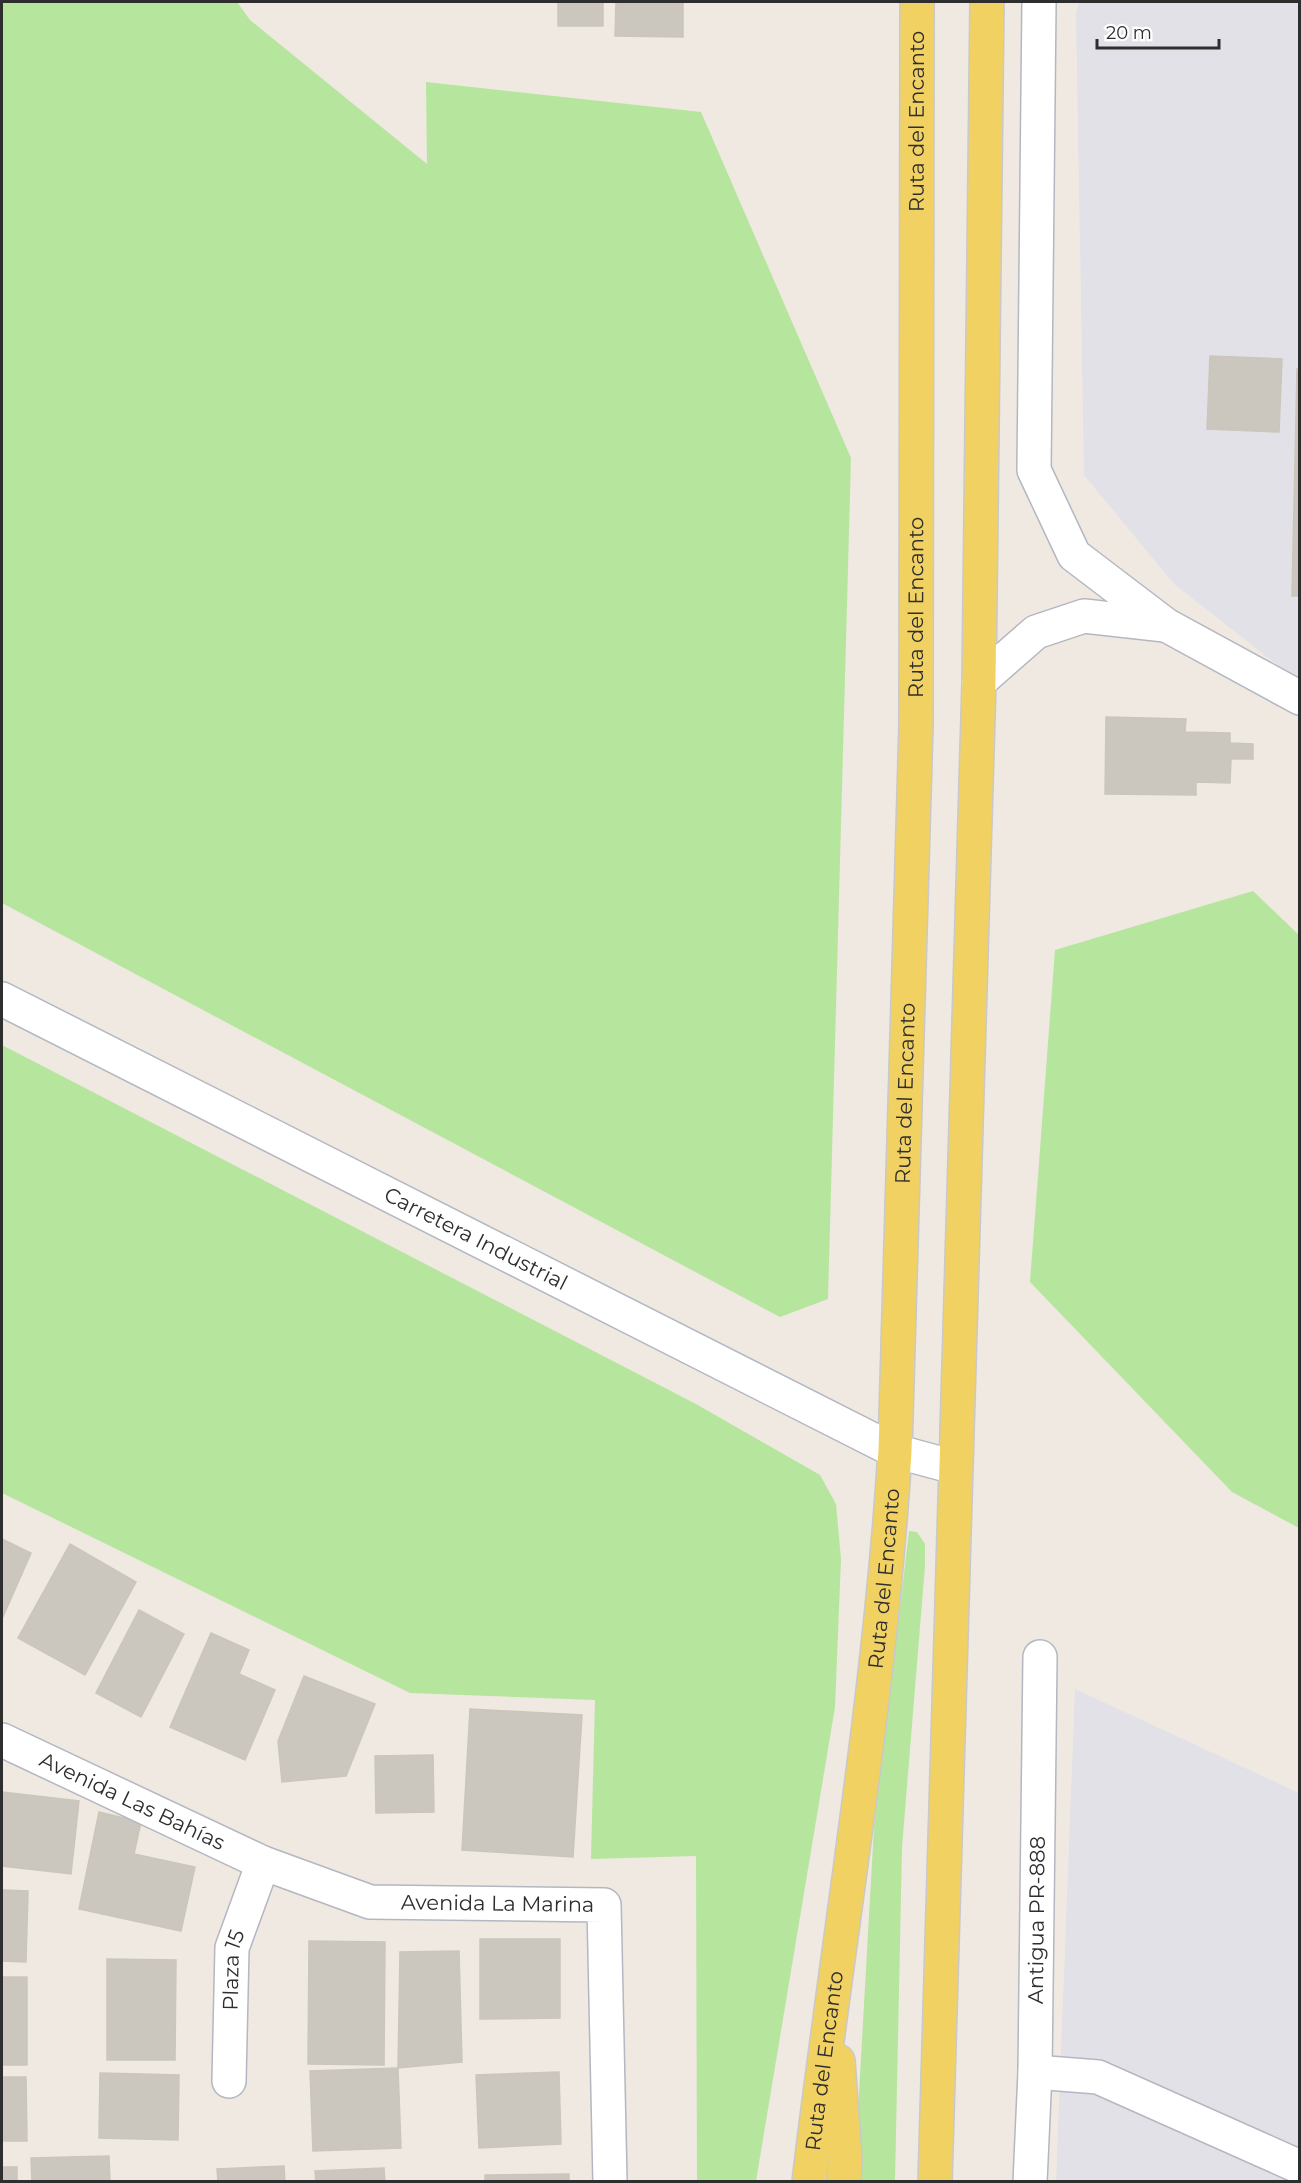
<svg xmlns="http://www.w3.org/2000/svg" width="1301" height="2183" font-family="Montserrat,sans-serif">
<style>
.industrial{fill:#e3e1e8}
.green{fill:#b6e59e}
.building{fill:#cbc7bf;stroke:#cbc5ba;stroke-width:1.5}
.lines{fill:none;stroke-linecap:round;stroke-linejoin:round}
.minor-casing{stroke:#b4b7c1;stroke-width:36}
.major-casing{stroke:#c9c9c9;stroke-width:36}
.minor{stroke:#fff;stroke-width:33}
.major{stroke:#f2d163;stroke-width:33}
.labels{text-anchor:middle;stroke-width:5;stroke-linejoin:round;paint-order:stroke}
.street-label{font-size:21px;fill:#2e2e2e;stroke:#fff}
</style>
<rect width="100%" height="100%" fill="#efe9e1"/>
<!-- industrial -->
<g class="industrial">
<path d="M1079 2H1299V682L1174 584 1084 475 1076 14Z"/>
<path d="M1075 1689 1299 1793 1300 2181 1056 2182Z"/>
</g>
<!-- green -->
<g class="green">
<path d="M2 2H237L250 20 427 164 426 82 701 112 851 458 828 1299 780 1317 2 903Z"/>
<path d="M1253 891 1299 935V1528L1232 1492 1030 1282 1055 950Z"/>
<path d="M2 1045 696 1404 820 1475 836 1504 841 1559 835 1707 756 2181H697L696 1856 591 1859 595 1700 410 1693 2 1493Z"/>
<path d="M909 1531 917 1532 925 1544V1566L902 1847 895 2181 854 2182 874 1827Z"/>
</g>
<!-- building -->
<g class="building">
<rect x="558" y="2" width="45" height="24"/>
<path d="M616 2H683V37L615 36Z"/>
<path d="M1210 356 1282 359 1279 432 1207 429Z"/>
<path d="M1297 369H1300V596H1292Z"/>
<path d="M1106 717 1186 719 1185 732 1230 733V743L1253 744V759H1231L1230 783 1196 782V795L1105 794Z"/>
<path d="M2 1539 31 1553 2 1619Z"/>
<path d="M70 1544 136 1582 85 1675 18 1638Z"/>
<path d="M139 1610 184 1634 141 1717 96 1693Z"/>
<path d="M211 1633 249 1650 239 1674 275 1690 245 1760 170 1727Z"/>
<path d="M304 1676 375 1704 346 1776 282 1782 278 1741Z"/>
<path d="M470 1709 582 1715 573 1857 462 1850Z"/>
<path d="M433 1755 434 1812 376 1813 375 1756Z"/>
<path d="M2 1792 79 1801 71 1874 2 1866Z"/>
<path d="M99 1812 141 1822 134 1854 195 1867 181 1931 79 1909Z"/>
<path d="M2 1890 28 1891 26 1962 2 1961Z"/>
<path d="M480 1939H560V2018L480 2019Z"/>
<path d="M309 1941 385 1942 384 2065 308 2064Z"/>
<path d="M459 1951 462 2062 398 2068 400 1952Z"/>
<path d="M107 1959 176 1960 175 2060H107Z"/>
<rect x="2" y="1977" width="25" height="88"/>
<path d="M398 2068 401 2148 313 2151 310 2071Z"/>
<path d="M559 2072 561 2144 479 2148 476 2075Z"/>
<path d="M100 2073 179 2075 178 2140 99 2138Z"/>
<path d="M2 2077H26L27 2141H2Z"/>
<path d="M109 2156 110 2182H32L31 2158Z"/>
<path d="M284 2166 285 2182H218L217 2169Z"/>
<rect x="2" y="2167" width="15" height="15"/>
<path d="M384 2168 385 2182H316L315 2171Z"/>
<path d="M569 2174V2182H485V2175Z"/>
</g>
<g class="lines">
<defs>
<g id="minor">
<path d="M1039 2 1034 470 1074 555 1166 625 1300 698"/>
<path d="M979 682 1036 632 1084 616 1165 625"/>
<path id="s1" d="M2 999 895 1451 954 1467"/>
<path id="s2" d="M2 1740 263 1863 370 1902 604 1905 610 2182"/>
<path d="M1035 2072 1098 2077 1300 2167"/>
<path id="s3" d="M229 2081 232 1948 263 1863"/>
<path id="s4" d="M1030 2182 1035 2072 1040 1657"/>
</g>
<g id="major">
<path d="M838 2061 845 2159 844 2182"/>
<path id="s5" d="M809 2182C838 1938 880 1696 895 1451L916 725 917 2"/>
<path d="M935 2182 979 682 987 2"/>
</g>
</defs>
<!-- minor casing -->
<use href="#minor" class="minor-casing"/>
<!-- major casing -->
<use href="#major" class="major-casing"/>
<!-- minor -->
<use href="#minor" class="minor"/>
<!-- major -->
<use href="#major" class="major"/>
</g>
<g class="labels">
<!-- street labels -->
<g class="street-label">
<text dy="7" stroke="none"><textPath href="#s5" startOffset="2066">Ruta del Encanto</textPath></text>
<text dy="7" stroke="none"><textPath href="#s5" startOffset="1580">Ruta del Encanto</textPath></text>
<text dy="7" stroke="none"><textPath href="#s5" startOffset="1094">Ruta del Encanto</textPath></text>
<text dy="7" stroke="none"><textPath href="#s1" startOffset="531">Carretera Industrial</textPath></text>
<text dy="7" stroke="none"><textPath href="#s5" startOffset="608">Ruta del Encanto</textPath></text>
<text dy="7" stroke="none"><textPath href="#s2" startOffset="144">Avenida Las Bahías</textPath></text>
<text dy="7" stroke="none"><textPath href="#s2" startOffset="530">Avenida La Marina</textPath></text>
<text dy="7" stroke="none"><textPath href="#s4" startOffset="262">Antigua PR-888</textPath></text>
<text dy="7" stroke="none"><textPath href="#s3" startOffset="111">Plaza 15</textPath></text>
<text dy="7" stroke="none"><textPath href="#s5" startOffset="122">Ruta del Encanto</textPath></text>
</g>
</g>
<!-- border -->
<rect width="1301" height="2183" fill="none" stroke="#2e2e2e" stroke-width="6"/>
<!-- scale -->
<path d="M1097 39v9h122v-9" fill="none" stroke="#2e2e2e" stroke-width="3"/>
<text x="1106" y="39" font-size="18" fill="#2e2e2e" stroke="#ffffff" stroke-width="4.5" paint-order="stroke">20 m</text>
</svg>
